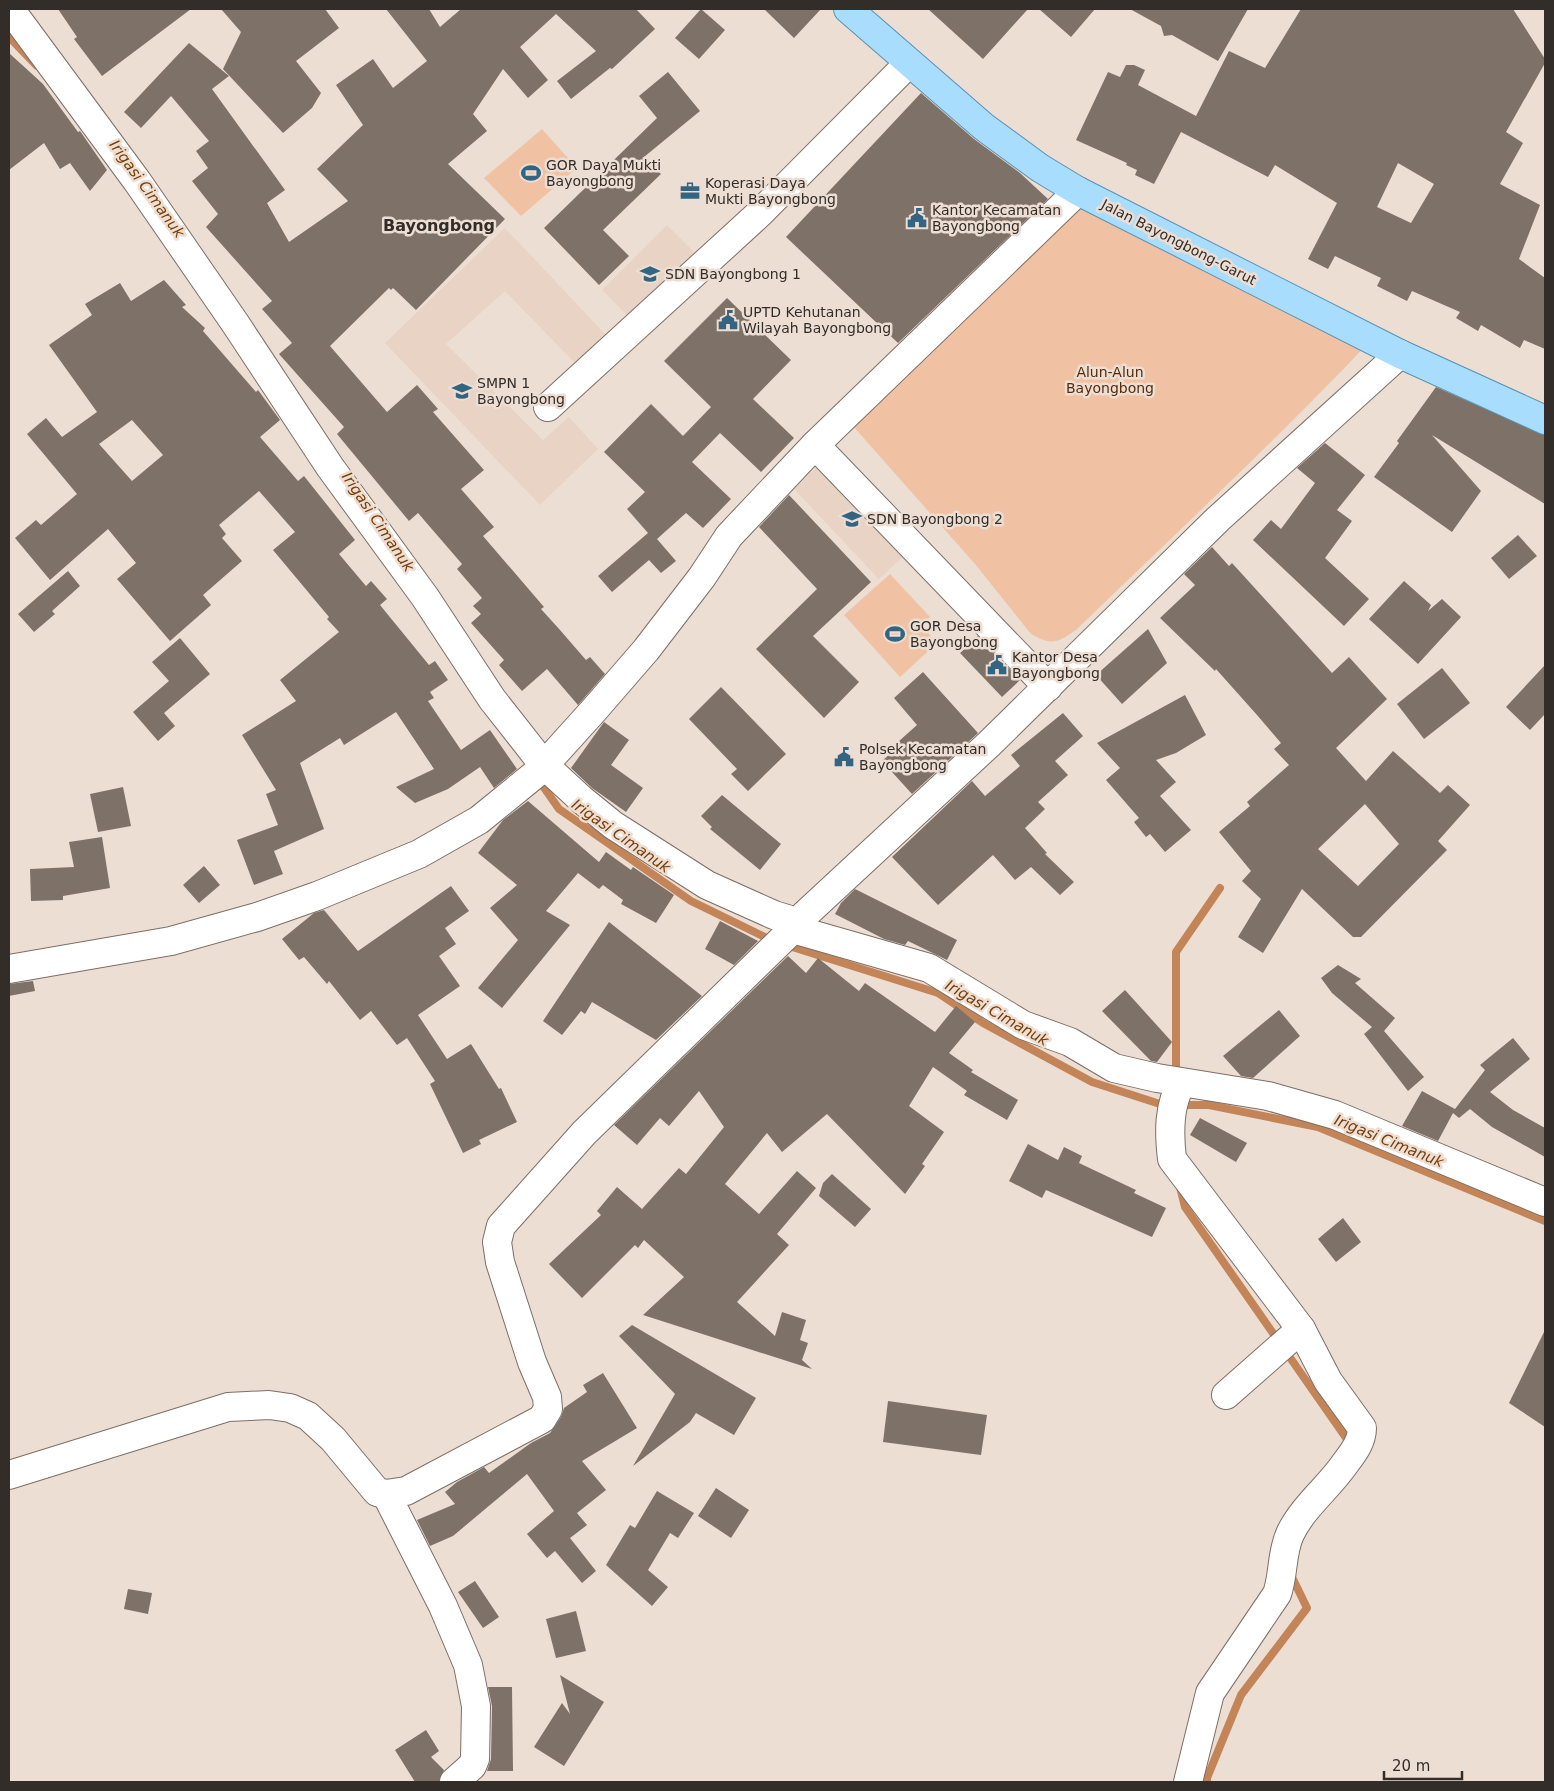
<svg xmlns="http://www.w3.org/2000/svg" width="1554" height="1791" font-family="'DejaVu Sans',sans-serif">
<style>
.built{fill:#e8d3c4}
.green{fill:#f0c2a3}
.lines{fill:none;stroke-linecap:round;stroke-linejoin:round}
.stream{stroke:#c38558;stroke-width:8}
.building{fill:#7e7168;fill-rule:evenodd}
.minor-casing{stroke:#7c6f66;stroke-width:30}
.major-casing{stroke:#5991b3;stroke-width:30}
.minor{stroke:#fff;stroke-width:28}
.major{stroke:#a8ddfe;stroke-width:28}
.labels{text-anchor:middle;stroke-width:5;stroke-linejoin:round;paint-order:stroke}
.poi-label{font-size:14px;fill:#332d29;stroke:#edded4;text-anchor:start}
.street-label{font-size:14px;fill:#332d29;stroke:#edded4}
.park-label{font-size:14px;fill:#562c08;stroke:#edded4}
.water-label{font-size:15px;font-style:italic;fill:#783d04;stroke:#edded4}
.quarter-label{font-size:16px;font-weight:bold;fill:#332d29;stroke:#edded4}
</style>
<rect width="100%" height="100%" fill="#edded4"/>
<!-- built -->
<g class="built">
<path d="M667 225 699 257 633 321 602 290Z"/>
<path d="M505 228 607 336 577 365 505 291 446 344 543 440 569 417 598 449 540 505 385 343Z"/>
<path d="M824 460 911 549 879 579 794 489Z"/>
</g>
<!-- green -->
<g class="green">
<path d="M542 129 577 168 521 216 484 178Z"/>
<path d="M1078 186 1372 339C1277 440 1175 534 1076 630 1057 643 1052 646 1031 634L975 564 852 425Z"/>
<path d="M890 574 930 617 921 625 937 643 900 677 844 615Z"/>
</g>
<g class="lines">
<!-- stream -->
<g class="stream">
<path d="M9 37 37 66"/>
<path d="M538 779 559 809 691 901 773 941"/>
<path d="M786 945 938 993 983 1023 1092 1082 1163 1105H1209L1318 1127 1545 1221"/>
<path d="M1176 1077V952L1220 888"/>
<path d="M1180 1187 1185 1207 1351 1445"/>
<path d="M1207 1782V1778L1241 1695 1307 1608 1290 1573"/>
</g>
</g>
<!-- building -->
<g class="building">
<path d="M58 9H191L102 76 74 39 77 37Z"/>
<path d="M221 9H325L339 28 296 61 321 93 312 108 283 133 223 69 241 32Z"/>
<path d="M386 9H429L440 27 461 9H636L655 29 612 69 610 68 571 99 557 81 596 51 556 14 520 47 548 80 528 98 503 69 473 114 487 131 448 164 505 219 416 310 393 288 391 290 389 288 330 346 387 412 417 385 438 409 433 412 484 470 461 489 494 527 483 536 544 607 541 609 560 630 586 660 590 657 605 674 578 705 547 669 522 691 499 665 504 660 471 623 481 614 473 606 482 598 457 569 462 564 418 513 409 521 337 434 344 427 279 354 292 343 262 309 272 301 206 227 218 214 192 181 208 168 196 151 209 141 171 96 141 128 124 112 189 43 229 76 212 89 285 190 267 203 289 242 348 201 317 169 363 125 336 85 373 59 393 88 427 61Z"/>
<path d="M701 9 725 30 699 59 675 38Z"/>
<path d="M764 9H821L794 38Z"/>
<path d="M928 9H1028L983 59Z"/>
<path d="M1039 9H1095L1071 37Z"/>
<path d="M1130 9H1248L1218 61 1172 35 1164 36 1161 26Z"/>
<path d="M1301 9H1513L1545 59V63L1506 132 1523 143 1500 184 1540 205 1519 259 1545 278V349L1524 340 1520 348 1481 325 1478 331 1456 318 1460 312 1412 291 1407 301 1377 286 1381 278 1335 256 1328 269 1308 259 1337 203 1275 165 1268 177 1181 132 1154 184 1135 175 1137 170 1126 165 1127 163 1076 140 1108 72 1120 77 1126 65H1134L1145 70 1138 85 1196 116 1229 51 1265 68ZM1398 163 1434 184 1411 223 1377 207Z"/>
<path d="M9 53 43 84 78 132 80 131 107 170 90 191 70 163 60 169 44 143 9 170Z"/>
<path d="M668 72 700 111 644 157 661 174 603 230 629 256 599 285 544 228 657 118 639 96Z"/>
<path d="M921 93 974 139 1020 173 1048 199 898 343 786 237Z"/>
<path d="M164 280 186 305 182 307 205 328 203 331 256 392 258 390 280 420 260 437 298 481 304 476 355 540 339 554 366 586 371 581 387 599 380 605 429 665 435 661 448 680 430 692 434 698 428 701 461 750 490 730 517 769 494 788 480 767 448 789 415 803 396 787 434 769 396 712 344 745 340 738 300 763 324 829 274 851 283 874 254 885 237 840 278 825 266 794 276 790 242 735 296 701 280 680 339 632 327 619 329 617 273 550 295 532 259 491 219 525 226 534 222 538 242 561 203 595 211 605 170 641 117 579 136 563 108 529 50 580 15 538 36 520 41 525 77 494 27 434 46 418 62 437 97 412 49 345 92 315 85 304 120 283 131 301ZM132 420 163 455 132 481 99 444Z"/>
<path d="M727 298 791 360 753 399 794 438 761 472 720 433 692 462 731 499 703 528 686 513 657 539 676 561 661 573 649 560 612 592 598 576 648 533 627 509 645 492 604 452 651 404 683 436 711 407 664 361Z"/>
<path d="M1436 387 1545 435V504L1432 435 1481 491 1452 532 1374 477 1399 443 1397 441Z"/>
<path d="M1325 443 1365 475 1337 510 1352 521 1325 558 1369 599 1344 626 1253 540 1271 520 1281 529 1315 483 1297 468Z"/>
<path d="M789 495 871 582 813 636 859 682 824 718 756 649 817 589 759 527Z"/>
<path d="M1518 535 1537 556 1509 579 1491 558Z"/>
<path d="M1212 547 1229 566 1232 563 1332 673 1349 657 1387 699 1336 748 1366 781 1393 751 1440 793 1448 785 1470 805 1438 841 1447 850 1361 937H1353L1302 889 1263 953 1238 937 1261 899 1242 881 1251 871 1219 832 1250 806 1247 802 1289 765 1274 749 1281 743 1257 715 1216 669 1215 671 1160 618 1195 585 1184 574ZM1365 804 1399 844 1358 886 1318 849Z"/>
<path d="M68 571 80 586 52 611 55 614 34 632 18 614Z"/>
<path d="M1404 581 1431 605 1428 611 1442 599 1461 617 1418 664 1369 619Z"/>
<path d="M1148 629 1167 663 1122 704 1096 675Z"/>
<path d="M978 636 1020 680 1002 697 960 653Z"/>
<path d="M180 638 210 674 164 713 175 726 158 741 133 712 169 681 152 662Z"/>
<path d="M1545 665V714L1530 730 1506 707Z"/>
<path d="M1442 668 1470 703 1424 739 1397 704Z"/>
<path d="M923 672 978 733 912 794 882 761 891 753 889 750 917 725 894 698Z"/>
<path d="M721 687 786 754 748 791 731 774 737 769 689 719Z"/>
<path d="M1185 695 1206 735 1176 753 1156 760 1176 782 1160 796 1191 830 1165 852 1150 834 1146 837 1134 822 1139 818 1106 780 1120 768 1097 743Z"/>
<path d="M1063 713 1083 736 1055 761 1068 775 1038 802 1045 809 1025 828 1047 853 1045 854 1074 882 1060 895 1031 867 1015 880 993 855 938 905 892 857 972 781 985 796 1020 766 1011 755Z"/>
<path d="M604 722 629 740 611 765 643 788 626 812 592 788 571 768Z"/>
<path d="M123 787 131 826 98 832 90 794Z"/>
<path d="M722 795 781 844 760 870 710 829 712 827 701 816Z"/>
<path d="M528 801 599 862 606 852 631 870 633 867 674 895 656 923 621 904 623 900 603 885 599 889 578 873 546 911 570 925 502 1008 478 988 518 940 490 908 517 885 478 853 503 820Z"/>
<path d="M102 837 110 888 63 896V900L31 901 30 869 74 867 69 842Z"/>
<path d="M204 866 220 885 199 903 183 885Z"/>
<path d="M451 886 469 911 445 928 456 944 439 956 460 986 418 1015 447 1059 471 1044 499 1089 501 1088 517 1122 479 1140 481 1144 463 1153 430 1084 435 1081 407 1038 397 1045 371 1011 360 1020 329 981 327 984 304 957 299 960 282 939 314 913 324 910 358 951Z"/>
<path d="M855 889 957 940 947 960 908 941 905 945 884 939 835 914 841 903Z"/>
<path d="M720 921 758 941 734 965 705 949Z"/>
<path d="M609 922 702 996 656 1040 592 1002 585 1014 581 1011 562 1035 543 1021Z"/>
<path d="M788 956 806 973 818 958 859 991 865 983 935 1032 956 1006 975 1022 949 1053 973 1070 971 1072 1018 1100 1007 1120 964 1095 967 1091 933 1067 909 1106 944 1132 922 1164 925 1166 905 1194 827 1114 782 1152 767 1133 725 1184 759 1214 797 1171 816 1188 777 1234 789 1245 737 1302 775 1336 782 1312 806 1320 800 1340 808 1343 802 1360 812 1369 643 1315 684 1277 644 1240 638 1248 635 1245 582 1298 549 1264 601 1215 597 1211 617 1187 642 1209 679 1168 686 1174 724 1127 699 1091 669 1126 660 1118 637 1145 614 1125Z"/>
<path d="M1338 965 1361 979 1355 983 1395 1018 1384 1031 1424 1077 1408 1091 1364 1034 1372 1027 1332 993 1321 978Z"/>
<path d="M33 981 35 991 9 996V984Z"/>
<path d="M1125 990 1172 1042 1157 1062 1151 1061 1102 1011Z"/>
<path d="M1279 1010 1300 1036 1253 1078 1241 1076 1223 1056Z"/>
<path d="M1513 1038 1530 1059 1490 1092 1513 1110 1545 1128V1157L1492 1127 1470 1109 1459 1118 1453 1113 1438 1141 1402 1126 1422 1091 1455 1109 1485 1070 1480 1065Z"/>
<path d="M1200 1118 1247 1143 1236 1162 1190 1135Z"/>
<path d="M1028 1144 1058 1160 1064 1147 1082 1156 1079 1163 1136 1190 1134 1193 1166 1208 1152 1237 1046 1190 1042 1198 1009 1181Z"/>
<path d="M832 1174 871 1209 855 1227 819 1196 823 1183Z"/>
<path d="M1343 1218 1361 1242 1336 1262 1318 1239Z"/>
<path d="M632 1325 756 1398 734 1435 696 1413 690 1422 633 1466 675 1394 619 1336Z"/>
<path d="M1545 1330V1427L1509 1403Z"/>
<path d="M603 1373 637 1428 582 1461 606 1490 577 1513 587 1525 570 1538 596 1571 582 1583 555 1551 547 1558 527 1534 554 1511 527 1474 453 1536 430 1546 417 1520 455 1504 445 1492 457 1482 484 1467 489 1473 531 1443 550 1433 561 1417 564 1408 587 1392 583 1385Z"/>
<path d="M888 1401 987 1415 981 1455 883 1442Z"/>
<path d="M716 1488 749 1510 731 1538 698 1516Z"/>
<path d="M657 1491 694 1513 678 1538 670 1533 648 1570 668 1587 652 1606 606 1565 630 1525 635 1528Z"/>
<path d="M475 1581 499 1617 483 1628 458 1592Z"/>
<path d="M128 1589 152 1593 148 1614 124 1609Z"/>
<path d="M576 1611 586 1651 556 1658 546 1619Z"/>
<path d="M560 1675 604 1702 564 1766 534 1747 562 1703 570 1714Z"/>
<path d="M488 1687H512L513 1771H487L491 1759 492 1706Z"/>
<path d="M426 1730 439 1751 431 1757 444 1770 439 1782H415L395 1750Z"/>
</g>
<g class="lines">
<defs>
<g id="minor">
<path d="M10 9 137 181 235 323 330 467 425 597 492 699 543 764 581 799 613 825 707 885 774 915 797 922 989 744 1218 519 1400 354"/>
<path d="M548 407 760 213 909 63"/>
<path d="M815 445 1048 687"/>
<path d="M797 922 793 929 929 968 1023 1025 1070 1042 1114 1068 1157 1078 1268 1096 1335 1115 1545 1202"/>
<path d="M9 969 171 941 257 917 317 896 419 854 479 820 538 772 594 710 646 650 702 577 729 536 815 445 1078 191"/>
<path d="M1182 1083C1168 1105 1169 1134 1172 1159L1301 1329 1328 1381 1362 1428C1362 1442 1353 1453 1344 1465 1328 1488 1302 1508 1290 1534 1281 1554 1284 1574 1277 1594L1210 1693 1188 1782"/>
<path d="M1226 1395 1301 1329"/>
<path d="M9 1475 228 1407 269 1405 290 1408 308 1416 333 1439 377 1492 386 1494 406 1491 542 1419 548 1409 547 1397 532 1362 500 1262 497 1242 501 1226 584 1133 793 929"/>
<path d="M386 1494 443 1606 468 1665 476 1706 475 1759 472 1766 454 1782"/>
</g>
<path id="major" d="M848 9 984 127 1040 168 1078 191 1400 354 1545 420"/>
</defs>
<!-- minor casing -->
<use href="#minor" class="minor-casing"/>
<!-- major casing -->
<use href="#major" class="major-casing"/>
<!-- minor -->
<use href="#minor" class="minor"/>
<!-- major -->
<use href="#major" class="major"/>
</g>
<!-- icons -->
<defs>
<symbol id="stadium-bare" viewBox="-9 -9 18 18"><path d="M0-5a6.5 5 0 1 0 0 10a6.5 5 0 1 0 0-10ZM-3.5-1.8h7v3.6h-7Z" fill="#336482" stroke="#edded4" stroke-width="2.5" paint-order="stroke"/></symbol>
<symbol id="office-bare" viewBox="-9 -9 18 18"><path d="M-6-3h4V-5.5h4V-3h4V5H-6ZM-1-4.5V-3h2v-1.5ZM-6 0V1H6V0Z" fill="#336482" stroke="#edded4" stroke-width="2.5" paint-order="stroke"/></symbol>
<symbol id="civic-bare" viewBox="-9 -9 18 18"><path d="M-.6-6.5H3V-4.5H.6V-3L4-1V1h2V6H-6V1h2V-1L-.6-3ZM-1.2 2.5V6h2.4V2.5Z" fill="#336482" stroke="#edded4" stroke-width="2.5" paint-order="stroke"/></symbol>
<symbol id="school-bare" viewBox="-9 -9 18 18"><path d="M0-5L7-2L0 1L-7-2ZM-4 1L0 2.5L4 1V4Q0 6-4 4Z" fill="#336482" stroke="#edded4" stroke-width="2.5" paint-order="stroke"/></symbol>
</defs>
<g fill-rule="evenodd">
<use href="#stadium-bare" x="517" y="159" width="28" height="28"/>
<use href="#office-bare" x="676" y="177" width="28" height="28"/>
<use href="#civic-bare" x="903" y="204" width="28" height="28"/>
<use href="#school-bare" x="636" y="260" width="28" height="28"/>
<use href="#civic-bare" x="714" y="306" width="28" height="28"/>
<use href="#school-bare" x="448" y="377" width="28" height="28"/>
<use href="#school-bare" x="838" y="505" width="28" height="28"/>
<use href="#stadium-bare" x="881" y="620" width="28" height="28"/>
<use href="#civic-bare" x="983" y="651" width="28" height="28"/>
<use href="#civic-bare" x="830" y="743" width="28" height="28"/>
</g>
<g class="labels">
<!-- poi labels -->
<g class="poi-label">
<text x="546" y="170">GOR Daya Mukti<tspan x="546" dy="16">Bayongbong</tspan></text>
<text x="705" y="188">Koperasi Daya<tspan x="705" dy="16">Mukti Bayongbong</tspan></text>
<text x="932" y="215">Kantor Kecamatan<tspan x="932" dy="16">Bayongbong</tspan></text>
<text x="665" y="279">SDN Bayongbong 1</text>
<text x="743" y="317">UPTD Kehutanan<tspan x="743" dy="16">Wilayah Bayongbong</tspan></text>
<text x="477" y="388">SMPN 1<tspan x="477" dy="16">Bayongbong</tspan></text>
<text x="867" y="524">SDN Bayongbong 2</text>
<text x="910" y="631">GOR Desa<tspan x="910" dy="16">Bayongbong</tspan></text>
<text x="1012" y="662">Kantor Desa<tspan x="1012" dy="16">Bayongbong</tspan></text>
<text x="859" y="754">Polsek Kecamatan<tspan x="859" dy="16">Bayongbong</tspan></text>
</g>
<!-- street labels -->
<g class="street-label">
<text transform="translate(1179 242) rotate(27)" y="5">Jalan Bayongbong-Garut</text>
</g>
<!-- park labels -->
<g class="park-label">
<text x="1110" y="377">Alun-Alun<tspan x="1110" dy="16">Bayongbong</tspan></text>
</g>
<!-- water labels -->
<g class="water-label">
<text transform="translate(147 189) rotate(54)" y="5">Irigasi Cimanuk</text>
<text transform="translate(378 522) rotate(56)" y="5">Irigasi Cimanuk</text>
<text transform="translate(621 836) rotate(35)" y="5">Irigasi Cimanuk</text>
<text transform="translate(997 1013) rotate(30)" y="5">Irigasi Cimanuk</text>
<text transform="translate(1389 1141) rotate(22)" y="5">Irigasi Cimanuk</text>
</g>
<!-- quarter labels -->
<g class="quarter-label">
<text x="439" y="231">Bayongbong</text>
</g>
</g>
<!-- border -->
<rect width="1554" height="1791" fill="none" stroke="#332d29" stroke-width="20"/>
<!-- scale -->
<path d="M1384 1771v8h78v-8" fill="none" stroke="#332d29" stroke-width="2.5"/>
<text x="1392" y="1771" font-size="15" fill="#332d29" stroke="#edded4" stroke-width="4" paint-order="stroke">20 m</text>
</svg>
